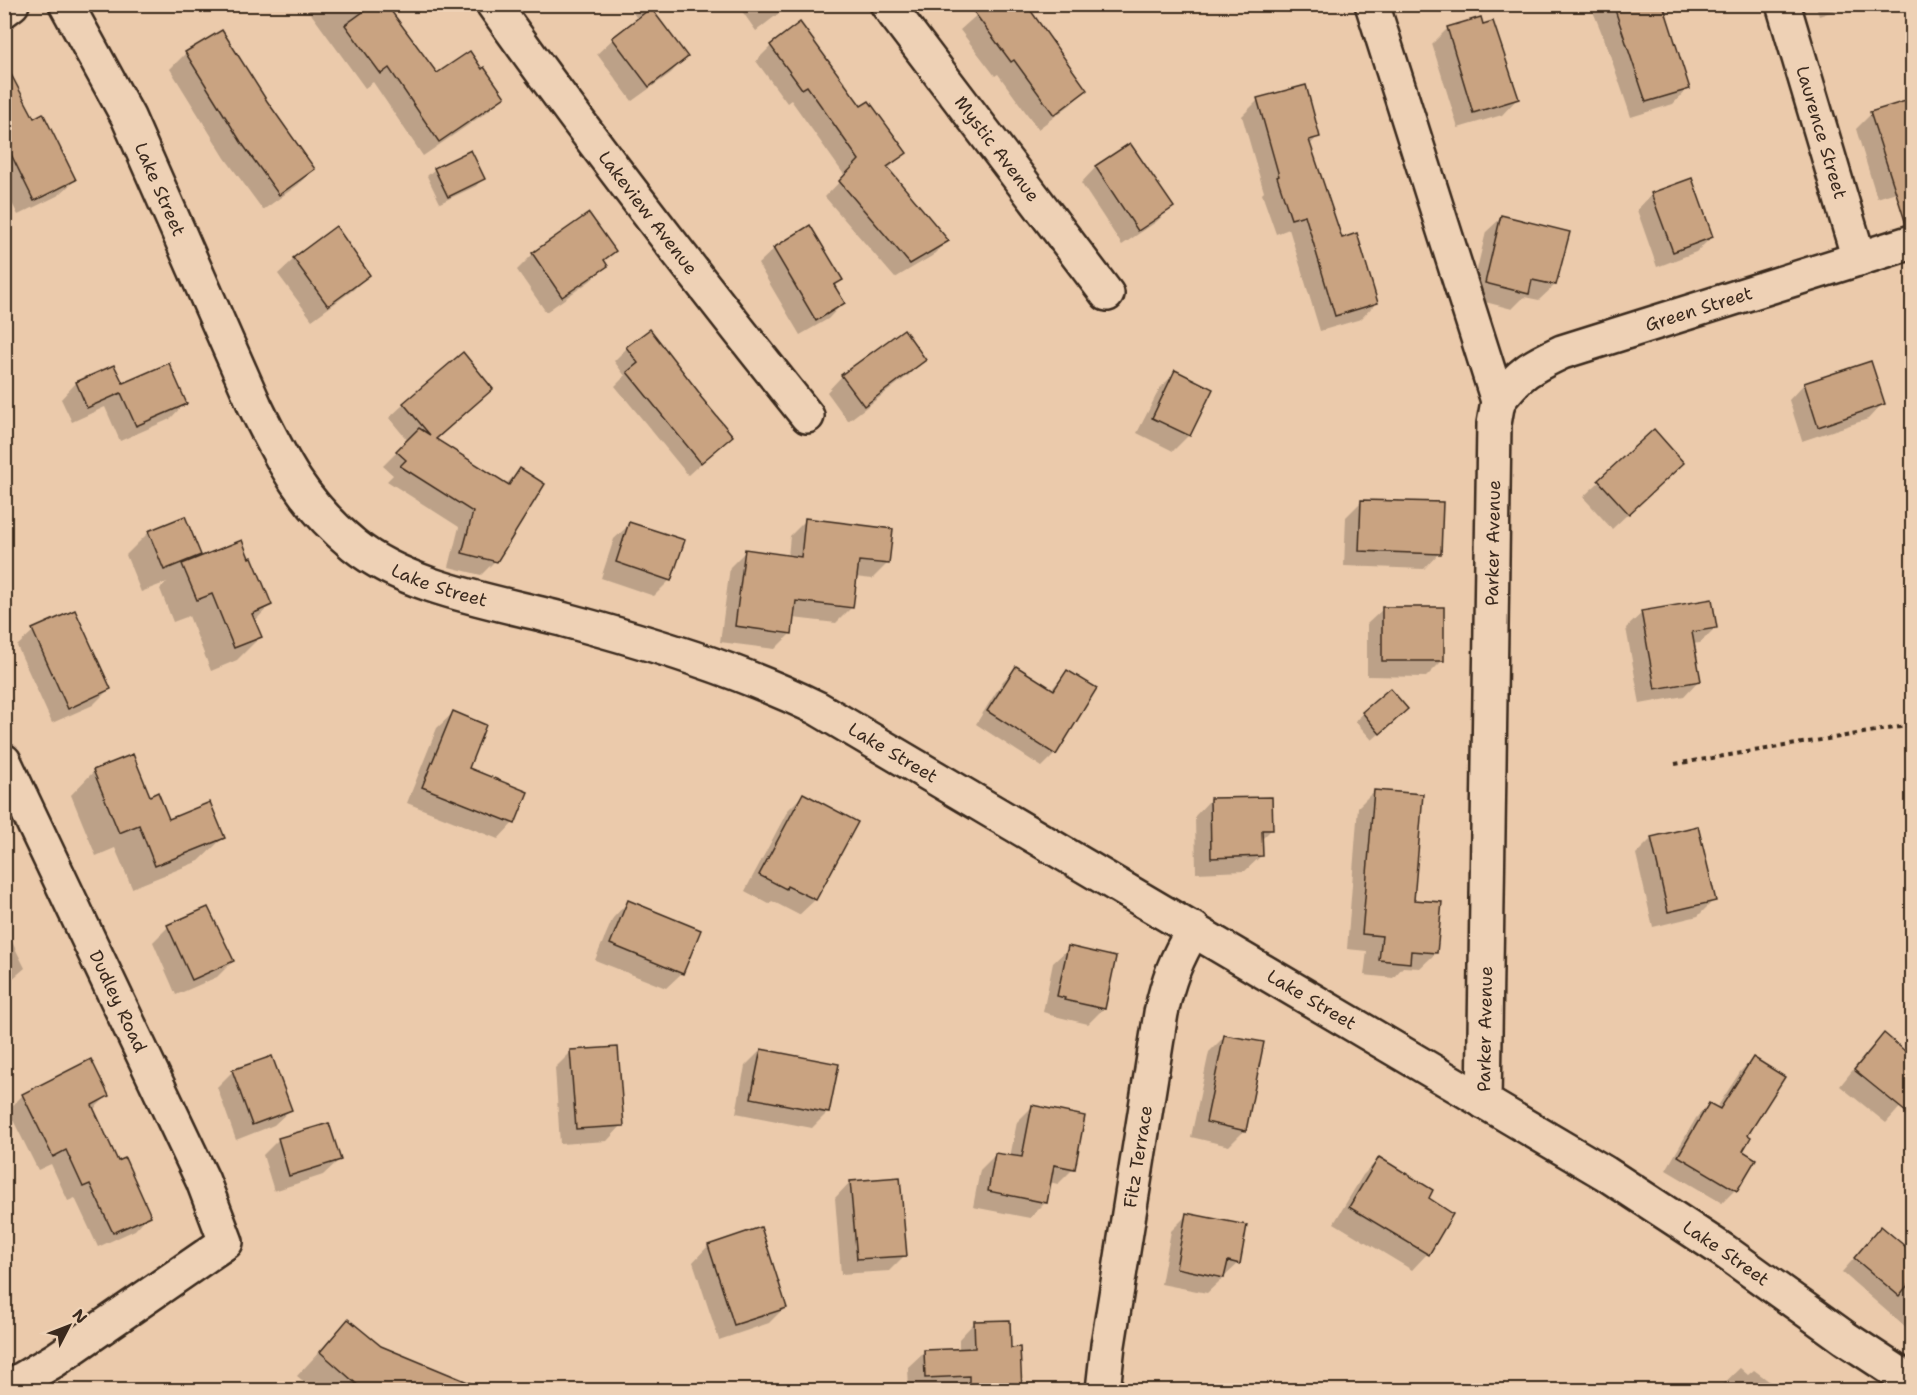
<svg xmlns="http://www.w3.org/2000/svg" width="1917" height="1395" font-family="'Shantell Sans',sans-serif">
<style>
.shadow{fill:#0003}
.building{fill:#c9a381;stroke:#3b2a1e;stroke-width:1.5}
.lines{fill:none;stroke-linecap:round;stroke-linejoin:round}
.street-casing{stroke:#3b2a1e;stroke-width:38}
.secondary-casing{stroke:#3b2a1e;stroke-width:38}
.path{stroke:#3b2a1e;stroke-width:4;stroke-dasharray:4.5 4.5;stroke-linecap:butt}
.street{stroke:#eed1b5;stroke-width:33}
.secondary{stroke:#eed1b5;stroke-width:33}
.labels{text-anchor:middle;stroke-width:6;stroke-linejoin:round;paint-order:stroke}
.street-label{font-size:18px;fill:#3b2a1e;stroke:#eed1b5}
</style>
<rect width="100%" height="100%" fill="#ebcaab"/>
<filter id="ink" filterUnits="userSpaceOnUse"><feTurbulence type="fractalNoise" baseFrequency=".0167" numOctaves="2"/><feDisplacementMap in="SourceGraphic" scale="12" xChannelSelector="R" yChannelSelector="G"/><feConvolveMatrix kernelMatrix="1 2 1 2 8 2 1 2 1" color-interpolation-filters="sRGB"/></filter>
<g filter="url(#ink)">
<!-- shadow -->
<g class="shadow">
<path d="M304 4H384L437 75 503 97 487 112 423 156 373 82 365 88Z"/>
<path d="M530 4H546L536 12Z"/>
<path d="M627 4H660L652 11 686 57 671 73 632 101 597 54 613 39 638 20Z"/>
<path d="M737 4H791L756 31Z"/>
<path d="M989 4 1085 90 1070 105 1038 129 998 74 995 76 960 30Z"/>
<path d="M1590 4H1662L1688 88 1673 104 1631 117 1607 46Z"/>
<path d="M1815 4H1854L1819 16Z"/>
<path d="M1448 28 1517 99 1502 115 1458 128 1432 44Z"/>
<path d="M222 32 265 102 313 169 298 185 263 210 225 158 170 69 186 53Z"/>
<path d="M771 46 861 108 905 153 887 170 947 241 932 256 895 278 825 197 845 176 791 100 787 103 756 61Z"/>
<path d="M1912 52V75L1907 57Z"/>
<path d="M4 100 33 120 75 180 59 195 18 215 4 187Z"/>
<path d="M1258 100 1318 136 1310 145 1341 240 1376 303 1361 319 1320 331 1289 229 1276 234 1262 194 1264 192 1242 116Z"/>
<path d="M1912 101V187L1877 198 1856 129 1871 114Z"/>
<path d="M1096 167 1172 207 1156 222 1122 245 1081 183Z"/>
<path d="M435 169 483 178 476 186 440 203 427 176Z"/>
<path d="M1652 194 1712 237 1696 252 1657 267 1637 210Z"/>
<path d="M1502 217 1555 285 1539 300 1524 297 1512 309 1470 298 1486 232Z"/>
<path d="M774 249 841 280 834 287 843 303 828 319 800 335 758 264Z"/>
<path d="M614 251 603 262 606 266 590 281 546 312 517 270 533 254Z"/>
<path d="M294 259 368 275 353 290 312 320 278 274Z"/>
<path d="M627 348 698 396 731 436 688 475 615 386 625 376 614 361Z"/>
<path d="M924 359 909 375 848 421 827 392 842 376Z"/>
<path d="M1870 363 1883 403 1868 419 1802 441 1789 400 1804 384Z"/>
<path d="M1176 372 1189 435 1173 451 1137 433 1160 388Z"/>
<path d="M76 383 122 385 185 403 170 419 120 441 105 407 72 422 61 399Z"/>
<path d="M491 389 435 440 505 485 520 470 495 561 481 575 449 567 459 527 387 481 393 475 383 466 408 441 389 418 404 404Z"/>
<path d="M1654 431 1682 463 1612 529 1583 497Z"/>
<path d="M1362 501 1439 553 1424 569 1344 566 1346 517Z"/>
<path d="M806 520 888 563 872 579 855 577 852 607 836 623 793 618 791 633 775 649 720 642 730 567 746 551 788 557 790 536Z"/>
<path d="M630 524 670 580 654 596 601 578 614 539Z"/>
<path d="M149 532 200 554 192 562 270 605 254 622 260 637 237 660 211 671 189 616 173 622 160 589 167 582 141 592 126 555Z"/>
<path d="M1383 609 1442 661 1426 677 1367 676V624Z"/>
<path d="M74 612 109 689 93 705 52 723 17 646 33 631Z"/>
<path d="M1642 613 1716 627 1700 643 1693 644 1699 680 1684 696 1640 704 1626 628Z"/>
<path d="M1016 668 1051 690 1067 671 1095 688 1055 754 1042 767 976 724 1003 681Z"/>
<path d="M1390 690 1399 717 1372 740 1355 721Z"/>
<path d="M453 713 467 769 513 823 498 839 407 803 437 728Z"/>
<path d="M94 771 149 798 168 821 223 838 199 861 132 888 115 848 96 856 71 795Z"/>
<path d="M1374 791 1413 901 1436 953 1420 968 1403 967 1393 978 1364 975 1367 951 1347 949 1358 807Z"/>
<path d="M803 795 856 823 815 900 799 915 772 901 769 904 745 891 788 810Z"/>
<path d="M1210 800 1272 829 1260 841 1261 856 1245 871 1196 873 1195 816Z"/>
<path d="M1652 838 1714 900 1698 916 1653 927 1636 854Z"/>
<path d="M628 902 682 973 666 988 595 960 613 918Z"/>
<path d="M4 926 25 968 4 986Z"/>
<path d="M168 927 233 961 217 977 176 995 153 942Z"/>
<path d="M1069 948 1104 1008 1088 1024 1050 1015V1014L1043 1012 1053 963Z"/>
<path d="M1884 1035 1912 1059V1094L1886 1123 1840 1086 1868 1051Z"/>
<path d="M1225 1036 1245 1130 1229 1146 1191 1137 1209 1052Z"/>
<path d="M761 1050 828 1112 812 1128 736 1113 745 1066Z"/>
<path d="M571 1052 622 1125 607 1141 560 1144 555 1068Z"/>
<path d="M271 1058 290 1110 274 1125 236 1140 217 1087 232 1072Z"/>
<path d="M1753 1058 1746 1135 1741 1152 1754 1159 1735 1190 1722 1203 1666 1170 1696 1118 1709 1104 1716 1109 1740 1072Z"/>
<path d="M23 1095 107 1096 93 1110 118 1163 149 1215 135 1230 98 1247 75 1198 68 1201 51 1164 38 1170 8 1110Z"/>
<path d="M1033 1106 1074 1168 1058 1184 1049 1182 1046 1202 1030 1218 973 1207 980 1170 996 1154 1010 1157 1017 1122Z"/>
<path d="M279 1139 339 1160 323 1175 274 1191 263 1155Z"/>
<path d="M1379 1159 1427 1198V1254L1412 1270 1334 1223 1363 1175Z"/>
<path d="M850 1182 905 1255 889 1271 841 1274 835 1198Z"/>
<path d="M1187 1215 1239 1263 1207 1293 1161 1284 1171 1231Z"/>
<path d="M1881 1228 1912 1254V1333L1842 1272Z"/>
<path d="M708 1246 785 1307 769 1323 719 1340 693 1262Z"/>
<path d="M348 1321 380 1347 468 1383 466 1390H314L297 1376Z"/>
<path d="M974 1323 1009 1349H1019L1021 1390H909L908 1367 924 1352 959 1350V1339Z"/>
<path d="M1740 1368 1748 1375 1754 1370 1781 1390H1717Z"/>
</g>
<!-- building -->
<g class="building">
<path d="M374 4H386L437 73 470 51 482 69 484 67 505 97 439 142 389 68 381 74 345 25Z"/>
<path d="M968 4H1026L1087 90 1054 115 1014 60 1011 62Z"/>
<path d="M1613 4H1663L1690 89 1646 102Z"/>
<path d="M651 8 688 57 649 87 612 38Z"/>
<path d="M1481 17 1483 24 1493 21 1519 99 1473 113 1447 27Z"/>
<path d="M800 22 861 106 869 101 907 153 887 167 949 241 910 264 839 181 859 160 807 86 802 89 770 45Z"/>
<path d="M222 30 267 101 315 169 279 195 241 142 185 52Z"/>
<path d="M4 61 34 118 43 113 76 180 34 201 4 140Z"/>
<path d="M1306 85 1320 137 1309 140 1342 238 1357 233 1378 303 1335 316 1305 215 1291 219 1277 177 1279 176 1257 98Z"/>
<path d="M1912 99V224H1906L1870 112Z"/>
<path d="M1130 143 1174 207 1138 231 1095 166Z"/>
<path d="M471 150 485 179 448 197 434 168Z"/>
<path d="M1692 178 1713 237 1673 252 1651 193Z"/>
<path d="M589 213 616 251 604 260 608 266 562 297 532 253Z"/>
<path d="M1501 215 1570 232 1556 285 1532 280 1529 294 1485 283Z"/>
<path d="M810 225 843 280 834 285 845 303 816 321 773 248Z"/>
<path d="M336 226 370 275 328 306 293 258Z"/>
<path d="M650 329 701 395 700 396 733 436 701 463 627 372 638 363 626 347Z"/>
<path d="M904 329 926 360 864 406 841 375Z"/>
<path d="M463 352 493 389 436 439 509 485 520 468 545 484 497 562 462 553 473 512 400 466 406 460 396 451 419 428 430 435 403 403Z"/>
<path d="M1871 361 1885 404 1818 427 1804 383Z"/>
<path d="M169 363 187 404 136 426 121 393 87 408 76 382 114 365 123 383Z"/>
<path d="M1175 370 1213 389 1190 436 1152 418Z"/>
<path d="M1654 429 1684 463 1629 514 1598 480Z"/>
<path d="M1361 500 1443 502 1441 554 1359 551Z"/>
<path d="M185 516 201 555 164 570 148 531Z"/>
<path d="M805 518 893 529 889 564 859 561 853 608 796 601 792 634 735 626 745 549 801 557Z"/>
<path d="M629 522 685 540 671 581 616 562Z"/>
<path d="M242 540 249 558 252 557 272 605 252 614 262 637 234 648 212 594 197 600 182 564Z"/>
<path d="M1712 599 1717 628 1692 632 1701 681 1655 689 1641 611Z"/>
<rect x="1382" y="607" width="62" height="54"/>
<path d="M75 610 111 689 68 709 32 629Z"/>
<path d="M1016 666 1054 690 1067 670 1097 688 1056 755 987 711Z"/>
<path d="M1390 688 1408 709 1380 734 1362 712Z"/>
<path d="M453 711 486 725 469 768 528 792 515 824 422 787Z"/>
<path d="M133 754 150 796 158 792 169 819 210 802 225 838 155 866 139 825 119 833 93 770Z"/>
<path d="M1374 790 1423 794 1414 900 1442 902 1437 953 1411 951 1410 963 1379 960 1382 936 1362 934Z"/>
<path d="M803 793 858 822 816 900 787 886 786 889 759 875Z"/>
<path d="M1272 797 1273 830H1262L1263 856 1211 858 1210 798Z"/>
<path d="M1698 826 1716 901 1668 912 1651 837Z"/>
<path d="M628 900 701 930 683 974 610 944Z"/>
<path d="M208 907 234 961 192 980 167 925Z"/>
<path d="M1068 946 1116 957 1105 1009 1064 1000 1065 998 1057 996Z"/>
<path d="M1884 1033 1912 1057V1117L1854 1070Z"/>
<path d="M1224 1035 1264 1042 1246 1131 1206 1122Z"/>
<path d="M618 1047 624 1126 576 1129 570 1050Z"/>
<path d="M761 1049 839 1064 829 1113 751 1098Z"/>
<path d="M272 1056 292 1110 252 1125 232 1070Z"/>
<path d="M1753 1057 1785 1077 1748 1135 1751 1137 1743 1151 1756 1159 1737 1191 1678 1156 1709 1103 1720 1109Z"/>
<path d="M91 1059 109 1096 92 1105 118 1161 125 1158 151 1216 113 1233 90 1184 83 1187 66 1150 53 1157 22 1094Z"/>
<path d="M1032 1105 1085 1116 1075 1169 1054 1165 1047 1203 988 1191 995 1153 1022 1157Z"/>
<path d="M329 1123 341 1160 289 1176 278 1138Z"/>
<path d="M1379 1157 1433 1190 1429 1198 1453 1214 1429 1255 1349 1207Z"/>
<path d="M900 1177 907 1256 857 1259 850 1181Z"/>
<path d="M1186 1213 1247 1225 1240 1264 1228 1261 1224 1278 1176 1268Z"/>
<path d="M1881 1226 1912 1252V1280L1899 1296 1854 1258Z"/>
<path d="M761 1227 787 1308 734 1325 708 1245Z"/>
<path d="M348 1319 381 1346 487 1390H368L360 1387 320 1352Z"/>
<path d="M1010 1320 1011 1348 1020 1347 1022 1390H969V1376L925 1378 924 1350 975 1348 974 1321Z"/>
</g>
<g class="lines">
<defs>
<g id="street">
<path id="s1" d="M493 4C593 145 699 281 807 416"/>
<path id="s2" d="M887 4 1107 294"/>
<path d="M1372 4 1498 401 1494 424 1484 1102"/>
<path id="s3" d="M1783 4 1859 259"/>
<path d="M4 10 12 4"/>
<path id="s4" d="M1498 401C1520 373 1530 367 1562 352L1912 242"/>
<path id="s5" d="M4 761 203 1181 226 1242 55 1360 4 1390"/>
<path id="s6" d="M1103 1390 1108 1345 1161 1013C1168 980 1176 959 1194 929"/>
</g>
<g id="secondary">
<path id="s7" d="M66 4 128 117 255 406C283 463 303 503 354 545 408 589 498 602 565 620 651 643 737 669 817 708L1605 1173 1724 1251 1845 1338 1912 1382"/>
</g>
</defs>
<!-- street casing -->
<use href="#street" class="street-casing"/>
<!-- secondary casing -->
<use href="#secondary" class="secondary-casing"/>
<!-- path -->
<path class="path" d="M1675 764 1912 725"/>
<!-- street -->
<use href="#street" class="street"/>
<!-- secondary -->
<use href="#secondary" class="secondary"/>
</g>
</g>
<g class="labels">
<!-- street labels -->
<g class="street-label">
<text dy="6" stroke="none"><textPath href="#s3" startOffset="134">Laurence Street</textPath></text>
<text dy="6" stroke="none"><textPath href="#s2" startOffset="182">Mystic Avenue</textPath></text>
<text dy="6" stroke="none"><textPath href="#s7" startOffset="208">Lake Street</textPath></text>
<text dy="6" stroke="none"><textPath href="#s1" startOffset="260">Lakeview Avenue</textPath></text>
<text dy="6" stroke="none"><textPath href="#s4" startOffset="225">Green Street</textPath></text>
<text transform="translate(1493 543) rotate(-89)" y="6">Parker Avenue</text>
<text dy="6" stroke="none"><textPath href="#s7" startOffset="712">Lake Street</textPath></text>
<text dy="6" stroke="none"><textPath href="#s7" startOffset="1198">Lake Street</textPath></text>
<text dy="6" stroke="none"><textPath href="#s7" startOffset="1684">Lake Street</textPath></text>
<text dy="6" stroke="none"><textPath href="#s5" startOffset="266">Dudley Road</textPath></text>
<text transform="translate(1485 1029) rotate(-89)" y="6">Parker Avenue</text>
<text dy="6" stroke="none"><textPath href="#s6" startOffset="236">Fitz Terrace</textPath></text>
<text dy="6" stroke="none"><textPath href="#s7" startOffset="2170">Lake Street</textPath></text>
</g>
</g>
<!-- margin -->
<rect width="1917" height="1395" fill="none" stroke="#eed1b5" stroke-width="24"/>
<rect x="12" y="12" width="1893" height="1371" fill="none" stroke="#3b2a1e" stroke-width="2" filter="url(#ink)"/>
<!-- north arrow -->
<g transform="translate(69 1326) rotate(48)" stroke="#eed1b5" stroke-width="4.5" paint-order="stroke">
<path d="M0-4.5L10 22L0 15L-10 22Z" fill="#3b2a1e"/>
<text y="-9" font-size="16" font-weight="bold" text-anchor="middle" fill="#3b2a1e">N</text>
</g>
</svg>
